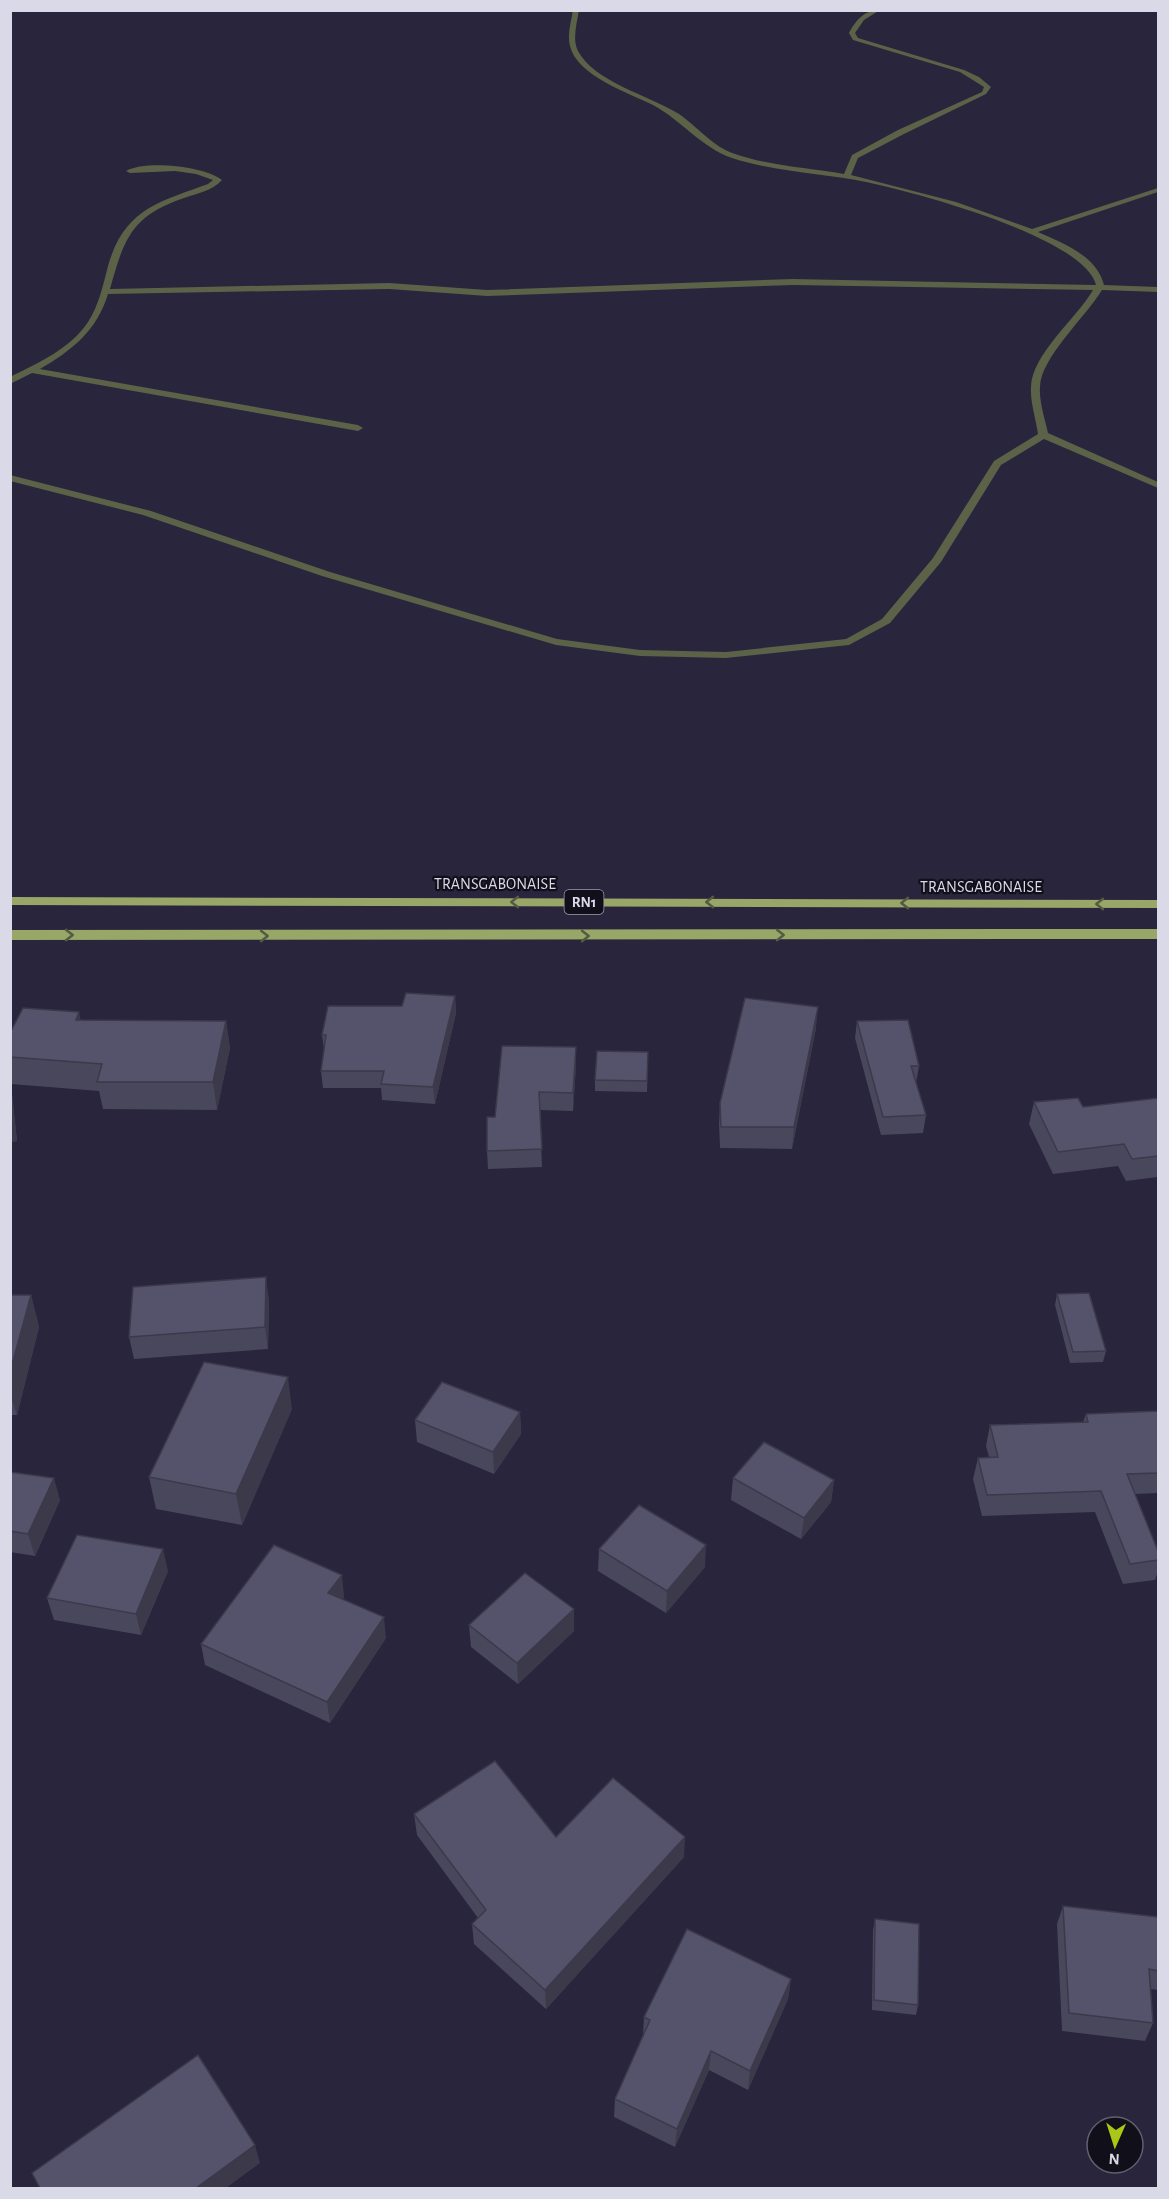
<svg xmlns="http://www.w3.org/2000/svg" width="1169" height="2199" font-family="'Alegreya Sans',sans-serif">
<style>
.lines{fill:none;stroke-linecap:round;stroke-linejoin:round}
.minor{fill:#5b6247;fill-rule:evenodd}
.trunk{fill:#98a667;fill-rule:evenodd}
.wall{fill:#49475c}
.shaded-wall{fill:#3c394b}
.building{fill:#55526b;stroke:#3c394b;stroke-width:1.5}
.oneway{stroke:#545b40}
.labels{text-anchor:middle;stroke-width:4.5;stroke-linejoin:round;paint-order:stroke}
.shield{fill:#11101a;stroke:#9e9daa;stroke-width:1.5}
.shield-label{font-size:15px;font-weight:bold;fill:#dad9e8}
.street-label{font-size:16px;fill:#dad9e8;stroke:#11101a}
</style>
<rect width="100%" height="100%" fill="#28253c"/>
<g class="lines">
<!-- minor -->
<path class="minor" d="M573 10H579C577 23 572 39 578 51 594 82 651 96 679 114 698 127 713 147 735 154 770 166 809 168 844 174L852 155 898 130 982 92 984 87 960 72 853 40 849 33C856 20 864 10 880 10L864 20 855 33 858 38 964 70 979 77 991 87 986 94 904 134 858 158 851 175 956 202 1032 229 1158 188V192L1038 232C1063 243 1097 256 1104 285L1158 287V292L1102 290C1085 318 1041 357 1040 387 1039 402 1045 419 1048 433L1158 482V488L1044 439 1001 465 941 562 890 623 849 645 726 658 640 656 556 645 322 576 143 515 10 481V475L151 511 330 572 557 639 640 650 726 652 846 639 882 619 933 558 994 461 1038 434C1036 419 1030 402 1031 387 1032 354 1076 319 1093 290L793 285 487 296 389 289 108 294C97 331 71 351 40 369L358 425 363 428 358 431 32 373 10 384V377C38 363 70 349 88 322 99 305 103 285 108 266 124 209 159 202 208 184L213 180 196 174 175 171 130 173 126 171C145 160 204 166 222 180 212 191 198 193 184 198 131 216 124 239 110 289L389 283 487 290 793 279 1096 285C1084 237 914 192 866 182 822 173 775 172 732 158 702 148 681 120 653 105 629 93 577 76 570 46 567 35 571 22 573 10Z"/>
<!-- trunk -->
<g class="trunk">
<path d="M10 897 1158 900V908L10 905Z"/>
<path d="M1158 929V939L10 940V930Z"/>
</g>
</g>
<!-- wall -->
<g class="wall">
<path d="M455 996 456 1013 435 1104 382 1100 381 1088H323L321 1071 324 1049 322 1035 402 1006Z"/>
<path d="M81 1020 226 1021 230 1048 217 1110 103 1109 99 1091 11 1084 17 1141 10 1142V1033Z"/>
<path d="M857 1021 919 1066 916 1083 926 1115 923 1133 881 1135 855 1038Z"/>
<path d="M816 1028 792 1149 720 1148 719 1124 720 1103Z"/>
<path d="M648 1052 647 1092 595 1091V1080Z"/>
<path d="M576 1065 573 1111 540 1110 542 1167 488 1169 487 1151 495 1117Z"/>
<path d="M1158 1098V1177L1126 1181 1118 1166 1053 1174 1029 1124 1034 1102 1083 1107Z"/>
<path d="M1057 1294 1106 1351 1103 1362 1070 1363 1055 1305Z"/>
<path d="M10 1295H31L39 1327 17 1415H10Z"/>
<path d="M269 1300 268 1349 134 1359 129 1337Z"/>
<path d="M292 1409 242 1525 156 1509 149 1477Z"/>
<path d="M1158 1411V1493L1135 1494 1158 1551V1571L1155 1580 1123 1584 1095 1512 982 1516 973 1479 978 1458 989 1457 986 1446 990 1425 1083 1422 1086 1414Z"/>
<path d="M520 1412 521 1434 494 1474 417 1442 415 1420Z"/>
<path d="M10 1472 60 1500 35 1556 10 1552Z"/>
<path d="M733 1478 834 1480 831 1502 801 1539 731 1500Z"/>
<path d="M599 1549 705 1567 666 1613 598 1571Z"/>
<path d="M168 1571 141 1635 54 1620 47 1598Z"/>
<path d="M344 1596 343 1599 386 1638 330 1723 205 1665 201 1644Z"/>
<path d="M469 1625 574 1631 518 1684 471 1647Z"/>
<path d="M414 1814 556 1837 684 1857 546 2009 474 1944 472 1924 478 1918 417 1835Z"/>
<path d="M1063 1906 1158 1917V1990L1150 1989 1153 2023 1145 2041 1062 2031 1057 1924Z"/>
<path d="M875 1919 918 2005 916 2015 872 2010 873 1930Z"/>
<path d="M791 1979 788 1999 748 2090 709 2070 675 2147 614 2117 615 2099 643 2035 644 2017Z"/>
</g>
<!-- shaded-wall -->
<g class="shaded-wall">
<path d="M455 996 456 1013 435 1104 433 1087Z"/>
<path d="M818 1007 816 1028 792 1149 794 1127Z"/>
<path d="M79 1012 85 1040 76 1020Z"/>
<path d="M226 1021 230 1048 217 1110 213 1082Z"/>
<path d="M576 1047V1065L573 1111V1093Z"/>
<path d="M10 1081 17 1141 10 1142Z"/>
<path d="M266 1277 269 1300 268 1349 265 1327Z"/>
<path d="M31 1295 39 1327 17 1415 10 1394V1372Z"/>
<path d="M288 1377 292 1409 242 1525 236 1494Z"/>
<path d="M520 1412 521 1434 494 1474 493 1452Z"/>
<path d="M54 1478 60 1500 35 1556 28 1534Z"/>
<path d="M834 1480 831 1502 801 1539 804 1518Z"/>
<path d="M706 1545 705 1567 666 1613 667 1591Z"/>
<path d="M163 1549 168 1571 141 1635 136 1614Z"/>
<path d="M342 1575 344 1596 332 1614 328 1593Z"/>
<path d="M574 1609V1631L518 1684 517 1663Z"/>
<path d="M384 1617 386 1638 330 1723 327 1702Z"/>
<path d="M685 1837 684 1857 546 2009 545 1990Z"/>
<path d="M791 1979 788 1999 748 2090 750 2071Z"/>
<path d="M711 2051 709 2070 675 2147 677 2129Z"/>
<path d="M255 2145 260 2163 226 2188H196Z"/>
</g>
<!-- building -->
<g class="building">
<path d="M406 993 455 996 433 1087 381 1084 384 1071H321L326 1035H322L328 1006H402Z"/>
<path d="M745 998 818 1007 794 1127H721L720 1103Z"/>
<path d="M23 1008 79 1012 76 1020 226 1021 213 1082H97L102 1064 10 1057V1033Z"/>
<path d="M908 1020 919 1066H911L926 1115 883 1117 857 1021Z"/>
<path d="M502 1046 576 1047 573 1093 539 1092 542 1149 487 1151V1117H495Z"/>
<path d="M597 1051 648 1052 647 1081 595 1080Z"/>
<path d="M1078 1098 1083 1107 1158 1098V1156L1132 1159 1124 1144 1058 1152 1034 1102Z"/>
<path d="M266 1277 265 1327 129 1337 133 1287Z"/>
<path d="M1089 1293 1106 1351 1073 1352 1057 1294Z"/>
<path d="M10 1295H31L10 1372Z"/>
<path d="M204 1362 288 1377 236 1494 149 1477Z"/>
<path d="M442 1382 520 1412 493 1452 415 1420Z"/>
<path d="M1158 1411V1473L1127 1474 1158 1551V1560L1130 1564 1101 1491 987 1495 978 1458 998 1457 990 1425 1088 1422 1086 1414Z"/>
<path d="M764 1442 834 1480 804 1518 733 1478Z"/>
<path d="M10 1472 54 1478 28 1534 10 1531Z"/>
<path d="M639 1505 706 1545 667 1591 599 1549Z"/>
<path d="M77 1535 163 1549 136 1614 47 1598Z"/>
<path d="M274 1545 342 1575 328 1593 384 1617 327 1702 201 1644Z"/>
<path d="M525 1573 574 1609 517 1663 469 1625Z"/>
<path d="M495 1761 556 1837 613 1778 685 1837 545 1990 472 1924 486 1910 414 1814Z"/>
<path d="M1063 1906 1158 1917V1971L1149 1969 1153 2023 1069 2013Z"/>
<path d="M875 1919 919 1924 918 2005 874 2000Z"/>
<path d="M687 1929 791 1979 750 2071 711 2051 677 2129 615 2099 650 2020 644 2017Z"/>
<path d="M198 2055 255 2145 196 2188H40L32 2173Z"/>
</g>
<!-- one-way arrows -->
<defs><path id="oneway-chevron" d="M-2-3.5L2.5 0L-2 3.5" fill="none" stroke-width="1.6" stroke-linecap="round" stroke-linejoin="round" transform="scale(1.5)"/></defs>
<g class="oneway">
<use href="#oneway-chevron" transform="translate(515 902) rotate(-180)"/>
<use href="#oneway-chevron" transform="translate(710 902) rotate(-180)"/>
<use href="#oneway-chevron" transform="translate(905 903) rotate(-180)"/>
<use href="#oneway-chevron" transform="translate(1100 904) rotate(180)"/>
<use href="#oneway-chevron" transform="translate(69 935)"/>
<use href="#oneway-chevron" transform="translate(780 935)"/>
<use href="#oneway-chevron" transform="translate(264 936)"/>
<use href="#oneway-chevron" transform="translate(585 936)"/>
</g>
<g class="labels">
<!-- shield labels -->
<rect class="shield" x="564.5" y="890" width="39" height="24" rx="4.5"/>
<g class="shield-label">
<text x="584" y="907">RN1</text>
</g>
<!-- street labels -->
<g class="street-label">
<text x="495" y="889">TRANSGABONAISE</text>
<text x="981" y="892">TRANSGABONAISE</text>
</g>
</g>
<!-- border -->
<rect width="1169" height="2199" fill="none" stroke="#dad9e8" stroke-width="24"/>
<!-- north arrow -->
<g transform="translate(1115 2145) rotate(183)"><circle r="28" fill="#11101a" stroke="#61606c" stroke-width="1.5"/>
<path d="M0-4.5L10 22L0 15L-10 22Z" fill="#abc716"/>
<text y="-9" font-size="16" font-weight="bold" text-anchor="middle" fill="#dad9e8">N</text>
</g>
</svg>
